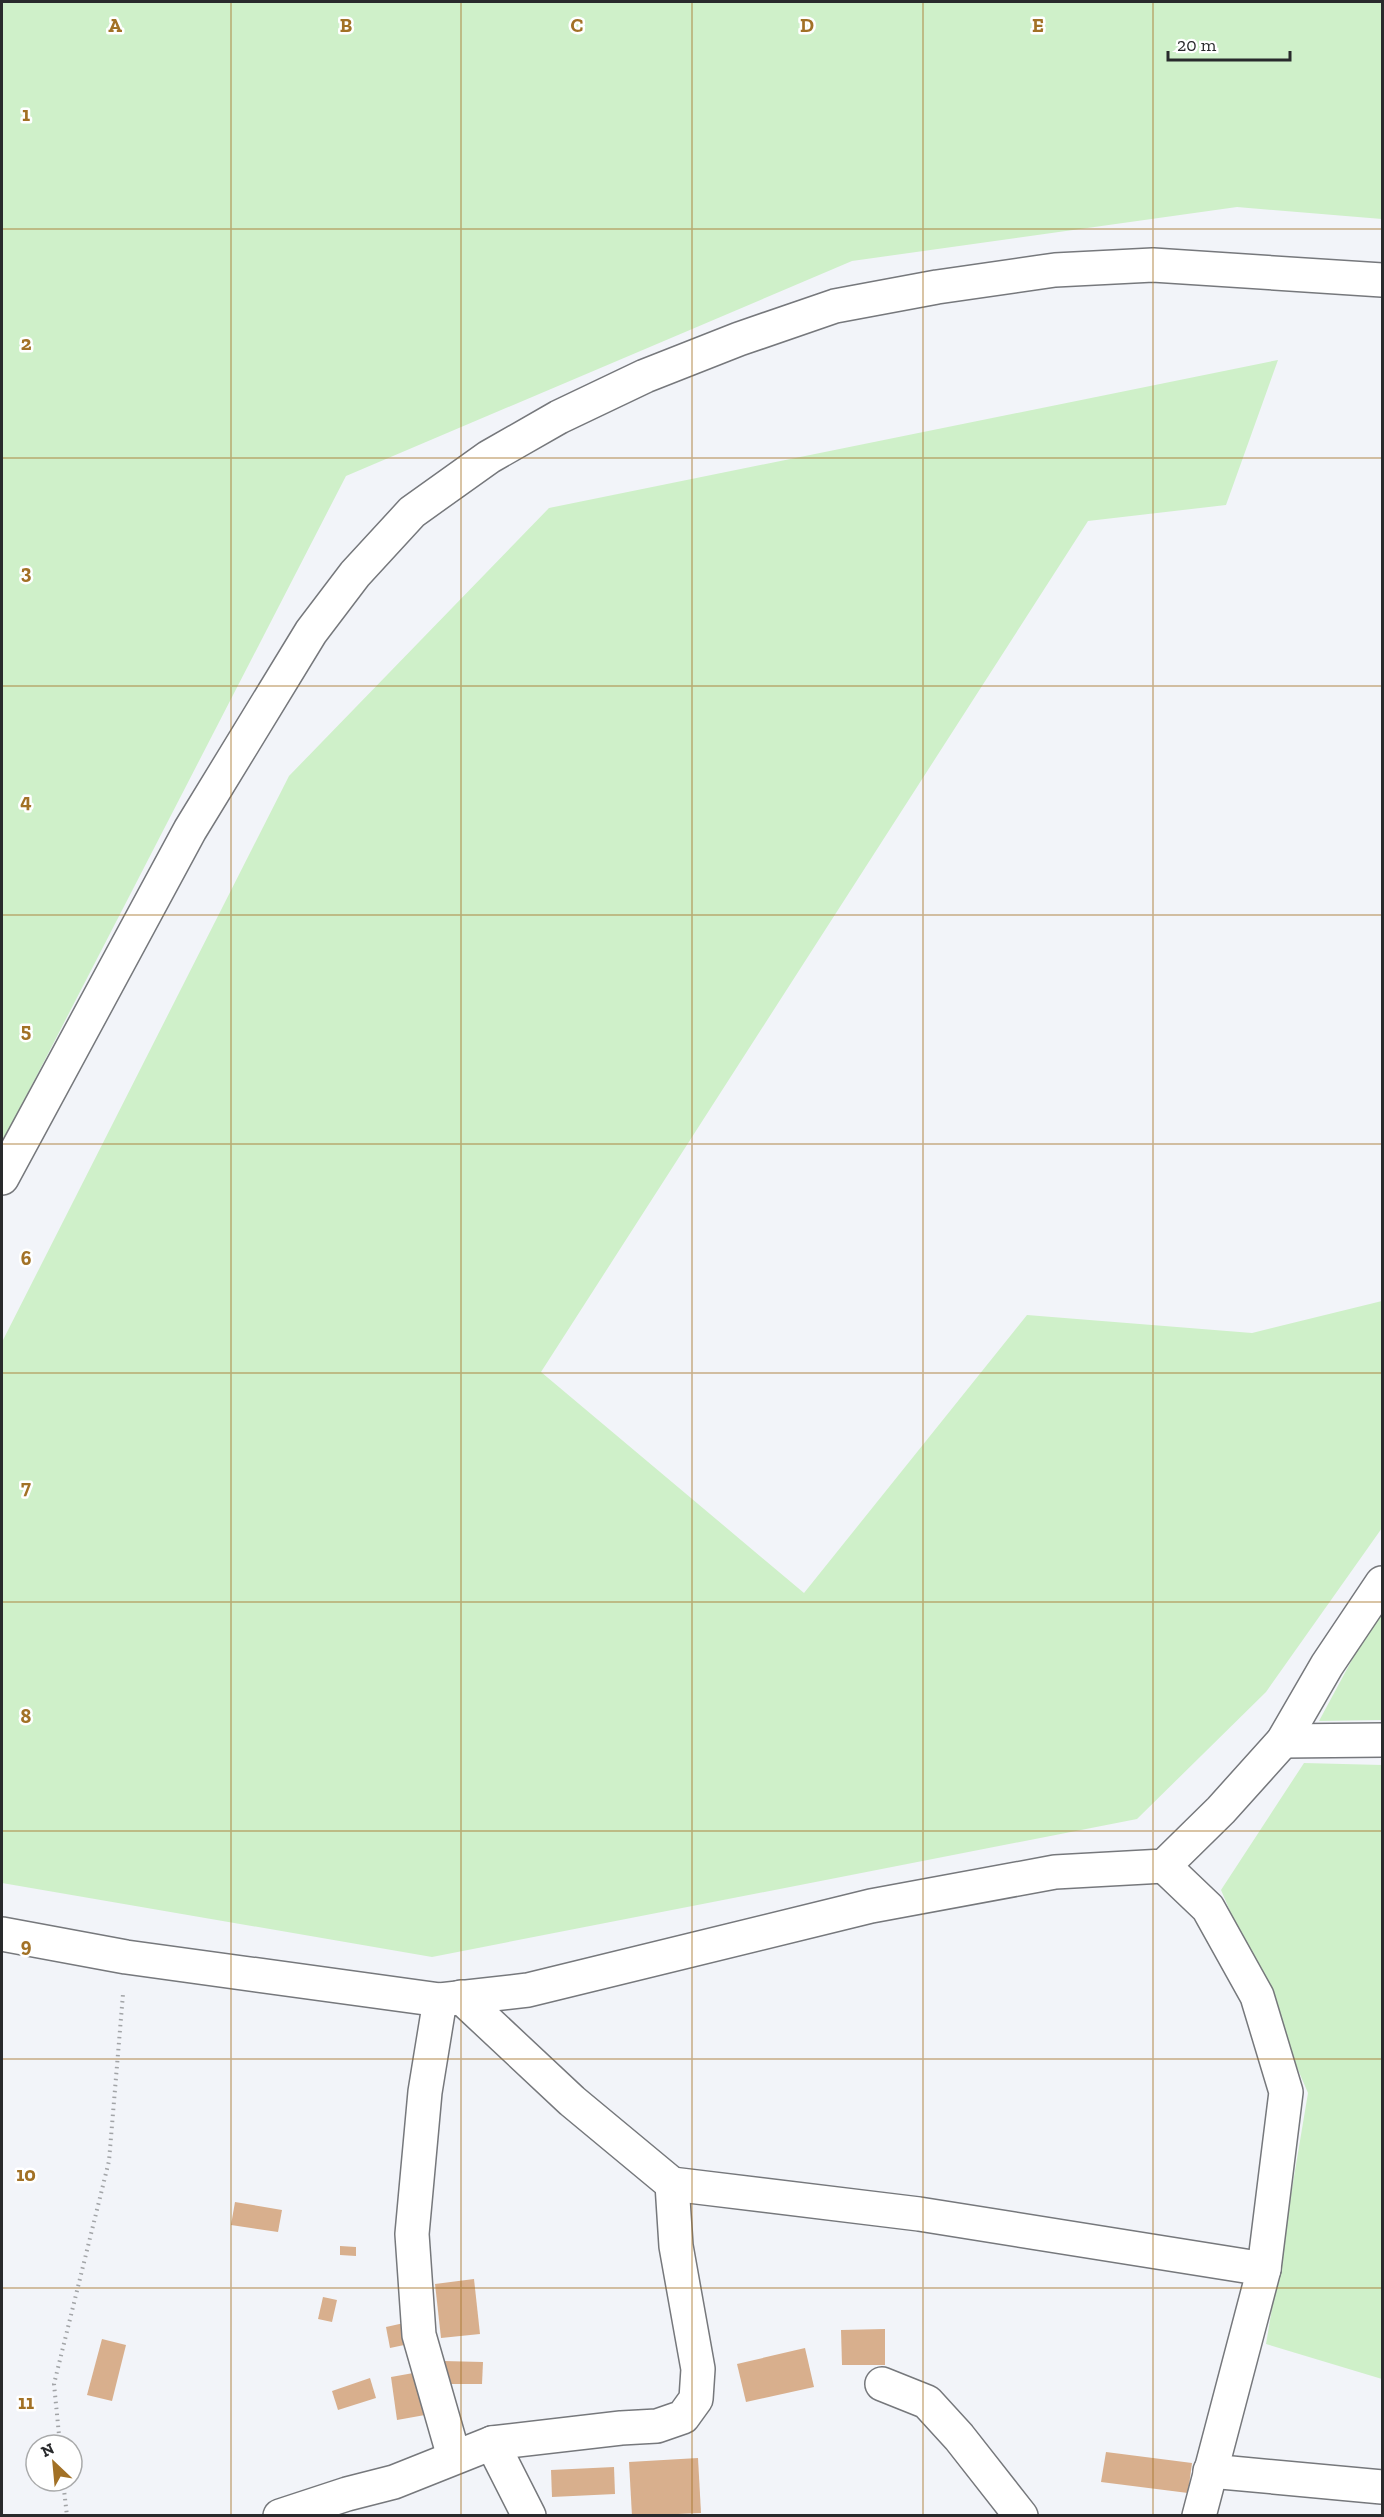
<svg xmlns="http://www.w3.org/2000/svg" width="1384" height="2517" font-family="'Zilla Slab',serif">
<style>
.green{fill:#cff0c9}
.building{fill:#d8af8d}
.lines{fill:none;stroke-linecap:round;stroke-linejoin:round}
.minor-casing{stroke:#76787c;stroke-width:36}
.path{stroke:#a2a4a7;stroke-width:4;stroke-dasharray:1.5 4.5;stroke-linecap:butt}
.minor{stroke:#fff;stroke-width:33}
.grid{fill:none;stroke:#a27126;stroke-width:1.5;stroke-opacity:0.55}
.grid-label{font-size:20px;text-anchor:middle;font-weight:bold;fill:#a27126;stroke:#fff;stroke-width:5;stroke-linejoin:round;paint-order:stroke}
</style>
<rect width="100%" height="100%" fill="#f2f4f9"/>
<!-- green -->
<g class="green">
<path d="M2 2H1382V219L1237 207 852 261 346 476 2 1143Z"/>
<path d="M1278 360 1226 505 1088 521 541 1372 804 1593 1027 1315 1252 1333 1382 1301V1528L1266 1692 1137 1819 432 1957 2 1883V1342L289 776 549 508Z"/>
<path d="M1382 1604V1720L1319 1721Z"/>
<path d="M1304 1763 1382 1765V2379L1266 2344 1308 2093 1221 1890Z"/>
</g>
<!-- building -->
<g class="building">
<path d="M235 2202 282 2210 278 2232 231 2225Z"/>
<path d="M340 2246 356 2247V2256L340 2255Z"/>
<path d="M474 2279 480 2334 441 2338 435 2284Z"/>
<path d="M323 2297 337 2300 332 2322 318 2319Z"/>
<path d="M404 2323 409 2344 390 2348 386 2327Z"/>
<path d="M885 2329V2365H842L841 2330Z"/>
<path d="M102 2339 126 2345 112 2401 87 2395Z"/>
<path d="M805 2348 814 2387 746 2402 737 2364Z"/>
<path d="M443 2361 483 2362 482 2384H442Z"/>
<path d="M419 2372 425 2415 397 2420 391 2377Z"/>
<path d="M370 2378 376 2398 338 2410 332 2391Z"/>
<path d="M1106 2452 1192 2463 1188 2493 1101 2482Z"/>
<path d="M698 2458 701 2513 632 2516 629 2462Z"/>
<path d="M614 2467 615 2494 552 2497 551 2470Z"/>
</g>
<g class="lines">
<defs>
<g id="minor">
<path d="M2 1178 190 830 311 632 355 574 412 512 489 457 559 417 645 376 739 339 835 306 937 287 1055 270 1153 265 1382 280"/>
<path d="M1283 1741 1382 1740"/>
<path d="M1164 1866 1208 1908 1257 1996 1286 2092 1264 2269 1199 2516"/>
<path d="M2 1934 126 1957 440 2000 528 1990 871 1906 1055 1872 1164 1866 1221 1810 1283 1741 1327 1665 1382 1583"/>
<path d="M440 2000 425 2092 412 2234 419 2335 454 2457"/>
<path d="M672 2184 919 2214 1264 2269"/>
<path d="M882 2384 927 2402 959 2437 1021 2516"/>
<path d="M492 2443 529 2516"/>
<path d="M1210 2471 1382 2487"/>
<path d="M280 2516 347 2494 394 2482 492 2443 621 2428 657 2426 683 2417 696 2399 698 2369 676 2246 672 2184 572 2101 461 1997"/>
</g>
</defs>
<!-- minor casing -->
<use href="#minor" class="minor-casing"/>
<!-- path -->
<g class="path">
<path d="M60 2445 54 2384 109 2161 123 1994"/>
<path d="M63 2481 67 2516"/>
</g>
<!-- minor -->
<use href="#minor" class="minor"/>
</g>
<!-- grid -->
<path class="grid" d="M231 2V2516M461 2V2516M692 2V2516M923 2V2516M1153 2V2516M2 229H1382M2 458H1382M2 686H1382M2 915H1382M2 1144H1382M2 1373H1382M2 1602H1382M2 1831H1382M2 2059H1382M2 2288H1382"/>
<g class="grid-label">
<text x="115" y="32">A</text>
<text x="346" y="32">B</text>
<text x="577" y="32">C</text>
<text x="807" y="32">D</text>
<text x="1038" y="32">E</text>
<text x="26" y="121">1</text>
<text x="26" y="350">2</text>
<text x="26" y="579">3</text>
<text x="26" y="808">4</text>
<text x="26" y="1037">5</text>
<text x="26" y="1265">6</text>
<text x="26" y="1494">7</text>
<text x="26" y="1723">8</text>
<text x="26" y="1952">9</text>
<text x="26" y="2181">10</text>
<text x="26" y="2409">11</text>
</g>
<!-- border -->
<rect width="1384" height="2517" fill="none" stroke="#292a2c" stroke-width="6"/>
<!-- north arrow -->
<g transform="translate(54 2463) rotate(334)"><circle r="28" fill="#ffffff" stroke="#a9aaab" stroke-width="1.5"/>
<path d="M0-4.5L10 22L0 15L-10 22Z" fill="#a27126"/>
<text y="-9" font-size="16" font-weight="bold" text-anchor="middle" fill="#292a2c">N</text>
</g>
<!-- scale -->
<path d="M1168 51v9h122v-9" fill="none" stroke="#292a2c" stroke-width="3"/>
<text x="1177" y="51" font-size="18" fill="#292a2c" stroke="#ffffff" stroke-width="4.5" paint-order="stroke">20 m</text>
</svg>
